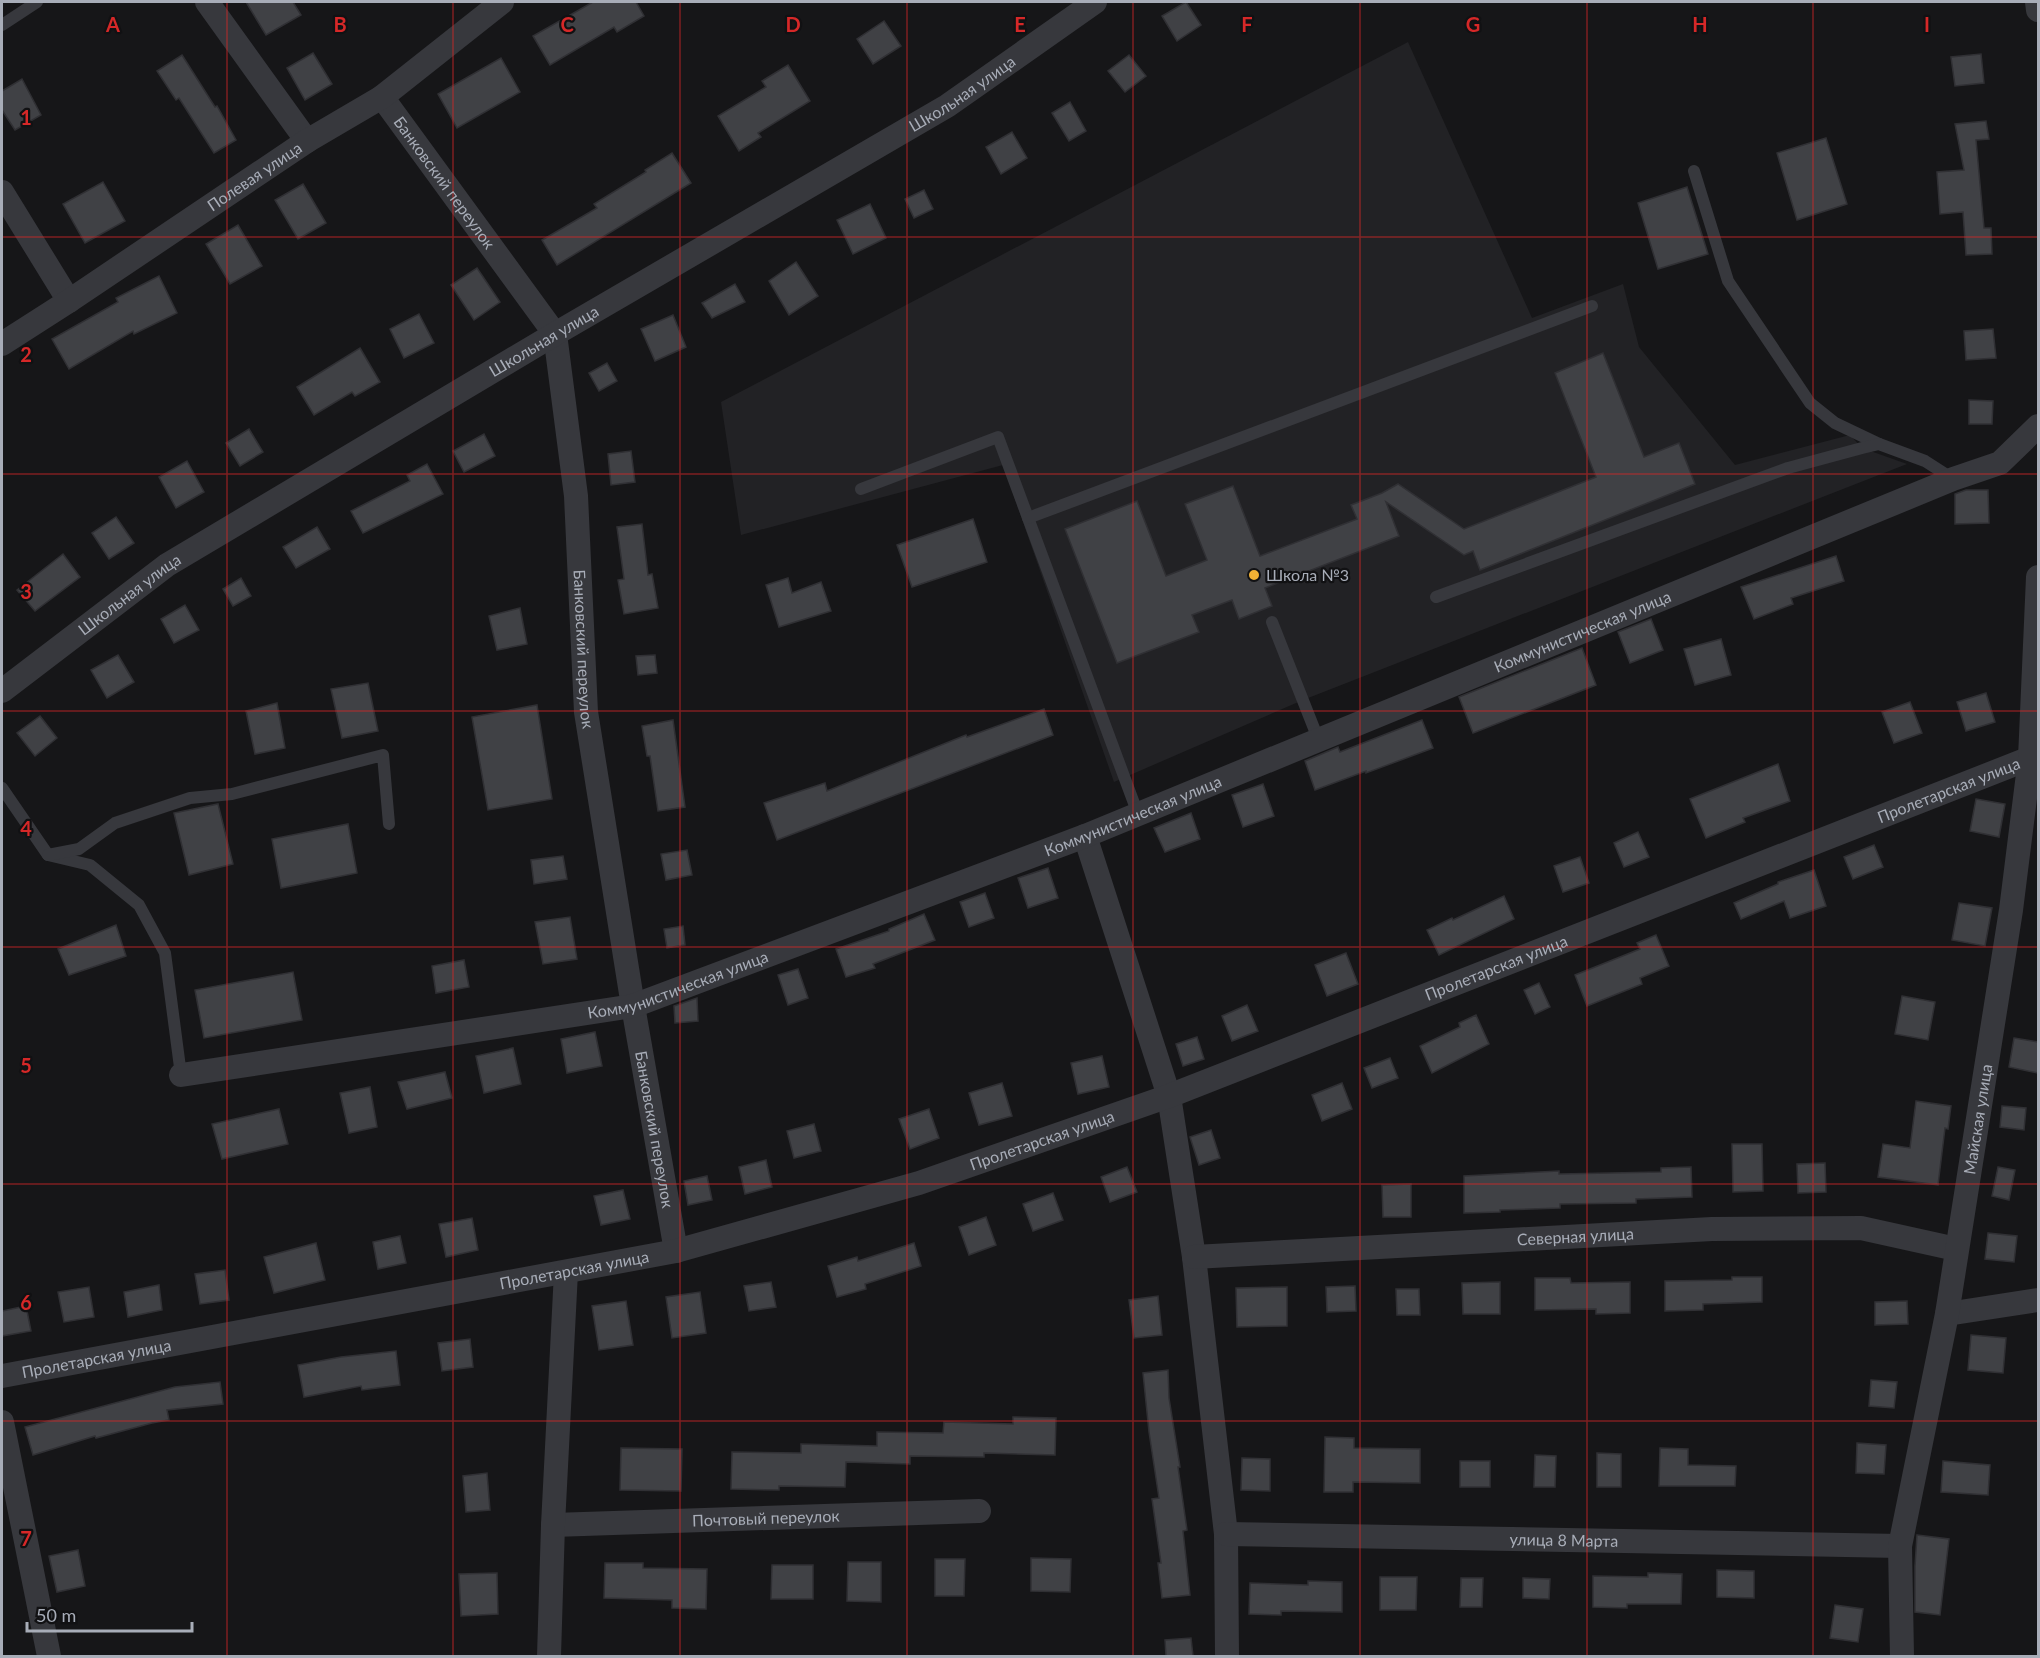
<svg xmlns="http://www.w3.org/2000/svg" width="2040" height="1658" font-family="Lato,sans-serif">
<style>
.built{fill:#222225}
.building{fill:#404145;stroke:#303034;stroke-width:1.5}
.lines{fill:none;stroke-linecap:round;stroke-linejoin:round}
.lane{stroke:#37383d;stroke-width:12}
.street{stroke:#37383d;stroke-width:24}
.grid{fill:none;stroke:#d62828;stroke-width:1.5;stroke-opacity:0.55}
.poi-dot{fill:#f2b134;stroke:#111113;stroke-width:2}
.labels{text-anchor:middle;stroke-width:4.5;stroke-linejoin:round;paint-order:stroke}
.street-label{font-size:16px;fill:#a8adb8;stroke:#111113}
.poi-label{font-size:16px;fill:#a8adb8;stroke:#111113;text-anchor:start}
.grid-label{font-size:20px;text-anchor:middle;font-weight:bold;fill:#d62828;stroke:#111113;stroke-width:4.5;stroke-linejoin:round;paint-order:stroke}
</style>
<rect width="100%" height="100%" fill="#161618"/>
<!-- built -->
<path class="built" d="M1408 42 1532 318 1623 284 1639 347 1735 465 1850 435 1862 448 1907 464 1303 700 1114 782 1003 465 741 535 721 402Z"/>
<!-- building -->
<g class="building">
<path d="M246 2H293L301 15 266 35Z"/>
<path d="M593 2H636L644 16 617 32 614 27 550 65 533 36Z"/>
<path d="M1186 2 1201 25 1177 41 1162 16Z"/>
<path d="M884 21 901 46 873 64 857 39Z"/>
<path d="M313 53 332 84 305 100 287 68Z"/>
<path d="M1981 54 1984 83 1955 86 1951 57Z"/>
<path d="M182 55 215 107 217 106 236 140 214 153 179 98 176 100 157 71Z"/>
<path d="M1129 55 1146 76 1125 92 1108 71Z"/>
<path d="M501 58 520 92 457 128 438 94Z"/>
<path d="M788 65 810 101 758 133 761 137 739 151 718 116 766 87 762 81Z"/>
<path d="M22 79 41 115 15 130 2 110V91Z"/>
<path d="M1070 102 1086 131 1069 141 1052 113Z"/>
<path d="M1986 121 1989 139 1976 140 1984 228H1991L1992 254 1966 255 1963 212 1940 214 1937 172 1964 170 1955 124Z"/>
<path d="M1012 132 1027 158 1001 174 986 147Z"/>
<path d="M1826 138 1847 204 1797 220 1777 153Z"/>
<path d="M672 153 691 183 557 265 542 240 597 208 594 204 646 172 645 170Z"/>
<path d="M103 182 125 221 85 243 63 204Z"/>
<path d="M303 184 326 223 298 239 275 200Z"/>
<path d="M1687 187 1708 254 1658 269 1638 203Z"/>
<path d="M924 190 933 209 914 218 905 199Z"/>
<path d="M870 204 886 238 853 254 837 220Z"/>
<path d="M238 225 262 266 230 284 206 244Z"/>
<path d="M796 262 818 296 789 315 769 281Z"/>
<path d="M477 268 500 302 474 320 451 285Z"/>
<path d="M159 276 177 313 134 334 133 331 69 369 52 339 118 302 116 298Z"/>
<path d="M735 284 745 302 712 318 702 303Z"/>
<path d="M419 314 434 343 404 358 390 329Z"/>
<path d="M673 315 686 347 655 361 641 329Z"/>
<path d="M1993 329 1996 358 1966 360 1964 331Z"/>
<path d="M360 348 380 382 355 396 352 392 314 415 297 387Z"/>
<path d="M1603 353 1644 457 1679 443 1695 484 1480 570 1473 551 1464 555 1386 502 1399 536 1265 588 1272 606 1239 619 1232 600 1192 615 1199 632 1117 663 1065 529 1137 501 1166 576 1207 560 1185 504 1233 486 1260 556 1357 519 1351 505 1382 493 1398 484 1464 529 1596 477 1555 373Z"/>
<path d="M607 363 617 381 599 391 589 373Z"/>
<path d="M1969 400 1993 401 1992 424H1969Z"/>
<path d="M249 429 263 452 240 466 226 443Z"/>
<path d="M484 434 495 456 464 472 453 451Z"/>
<path d="M631 451 635 482 611 485 608 454Z"/>
<path d="M187 461 204 492 176 508 159 477Z"/>
<path d="M427 464 443 494 363 533 351 511 410 481 407 475Z"/>
<path d="M1966 490H1988L1989 523 1955 524V494Z"/>
<path d="M116 517 134 543 109 559 92 533Z"/>
<path d="M973 519 987 562 912 587 897 545Z"/>
<path d="M642 524 648 575 652 574 658 608 624 614 618 580 624 579 617 527Z"/>
<path d="M317 527 330 549 296 568 283 547Z"/>
<path d="M63 554 80 577 35 611 17 590Z"/>
<path d="M1836 556 1844 581 1791 598 1793 604 1754 619 1741 587Z"/>
<path d="M241 578 251 596 233 606 223 589Z"/>
<path d="M788 578 792 593 821 582 831 611 779 627 766 585Z"/>
<path d="M185 605 199 630 174 643 161 619Z"/>
<path d="M520 608 527 644 497 650 489 616Z"/>
<path d="M1651 619 1663 650 1630 663 1618 632Z"/>
<path d="M1721 639 1731 675 1695 685 1684 649Z"/>
<path d="M1582 648 1596 685 1473 733 1459 697Z"/>
<path d="M118 655 134 682 107 698 91 670Z"/>
<path d="M655 655 657 673 638 675 636 656Z"/>
<path d="M368 683 378 731 342 738 331 689Z"/>
<path d="M1986 693 1995 722 1966 731 1957 702Z"/>
<path d="M1910 702 1922 733 1894 743 1882 712Z"/>
<path d="M277 703 285 748 255 754 246 711Z"/>
<path d="M537 705 552 799 488 810 472 717Z"/>
<path d="M1044 709 1053 735 777 840 764 803 825 783 827 791 966 735 967 737Z"/>
<path d="M40 716 57 738 35 756 17 733Z"/>
<path d="M673 720 685 807 658 811 650 756H647L642 726Z"/>
<path d="M1422 720 1433 748 1366 773V771L1315 790 1305 761 1338 747 1340 752Z"/>
<path d="M1778 764 1790 801 1743 818 1745 822 1706 838 1690 799Z"/>
<path d="M1263 784 1274 816 1243 827 1232 795Z"/>
<path d="M1976 799 2005 804 1999 837 1970 831Z"/>
<path d="M218 804 233 864 189 875 174 813Z"/>
<path d="M1191 813 1200 839 1165 852 1154 828Z"/>
<path d="M348 824 357 873 281 888 272 839Z"/>
<path d="M1638 832 1649 857 1624 867 1614 843Z"/>
<path d="M1874 845 1883 867 1853 879 1844 857Z"/>
<path d="M687 850 692 875 666 880 661 854Z"/>
<path d="M563 856 567 879 534 884 531 860Z"/>
<path d="M1580 857 1589 883 1563 892 1554 866Z"/>
<path d="M1048 868 1058 898 1028 908 1018 878Z"/>
<path d="M1814 870 1826 906 1790 918 1784 901 1741 919 1734 903 1778 884V882Z"/>
<path d="M985 893 994 918 969 927 960 902Z"/>
<path d="M1504 896 1514 919 1439 955 1427 930 1452 918 1453 920Z"/>
<path d="M1959 903 1992 908 1985 946 1952 940Z"/>
<path d="M924 914 935 940 873 964 875 968 846 977 836 949 889 931V929Z"/>
<path d="M570 917 577 959 543 964 535 922Z"/>
<path d="M116 925 126 956 69 975 58 949Z"/>
<path d="M683 926 685 945 667 948 664 929Z"/>
<path d="M1656 935 1669 966 1640 978 1642 984 1587 1006 1575 975 1640 949 1637 943Z"/>
<path d="M1346 953 1358 984 1327 996 1315 965Z"/>
<path d="M464 960 469 987 436 993 432 966Z"/>
<path d="M798 969 808 998 788 1005 778 975Z"/>
<path d="M293 972 302 1020 204 1038 195 990Z"/>
<path d="M1539 983 1550 1007 1535 1014 1524 990Z"/>
<path d="M1902 996 1935 1002 1928 1040 1895 1034Z"/>
<path d="M697 998 698 1021 675 1023 674 1006Z"/>
<path d="M1247 1005 1258 1031 1232 1041 1222 1016Z"/>
<path d="M1476 1015 1489 1044 1432 1073 1420 1046 1460 1027 1459 1023Z"/>
<path d="M595 1032 602 1066 567 1073 561 1039Z"/>
<path d="M1197 1037 1204 1059 1183 1066 1176 1044Z"/>
<path d="M2014 1038 2038 1042V1073L2009 1067Z"/>
<path d="M513 1048 521 1084 484 1093 476 1056Z"/>
<path d="M1102 1056 1109 1087 1078 1094 1071 1063Z"/>
<path d="M1390 1058 1398 1078 1372 1088 1364 1068Z"/>
<path d="M445 1072 452 1098 407 1109 398 1082Z"/>
<path d="M1002 1083 1012 1116 979 1125 969 1093Z"/>
<path d="M1342 1083 1352 1109 1322 1121 1312 1095Z"/>
<path d="M370 1087 377 1127 349 1133 340 1093Z"/>
<path d="M1916 1101 1951 1106 1948 1129 1945 1128 1938 1185 1878 1177 1883 1144 1910 1148Z"/>
<path d="M2002 1106 2026 1108 2024 1130 2000 1127Z"/>
<path d="M279 1109 288 1144 222 1159 212 1124Z"/>
<path d="M929 1109 939 1138 910 1149 899 1119Z"/>
<path d="M814 1124 821 1151 794 1158 787 1131Z"/>
<path d="M1211 1130 1220 1158 1199 1165 1190 1137Z"/>
<path d="M1732 1144H1762L1763 1191 1733 1192Z"/>
<path d="M766 1160 772 1187 745 1194 739 1167Z"/>
<path d="M1825 1163 1826 1192 1798 1193 1797 1164Z"/>
<path d="M1127 1167 1137 1192 1110 1202 1101 1177Z"/>
<path d="M1691 1167 1692 1197 1636 1199V1203L1560 1204V1208L1500 1210V1212L1464 1213V1176L1559 1171V1174L1661 1172V1168Z"/>
<path d="M1998 1167 2015 1170 2009 1200 1992 1196Z"/>
<path d="M707 1176 712 1200 688 1205 684 1181Z"/>
<path d="M1411 1184V1217H1383L1382 1185Z"/>
<path d="M623 1190 630 1219 601 1225 594 1196Z"/>
<path d="M1053 1193 1063 1220 1033 1231 1023 1204Z"/>
<path d="M986 1217 996 1245 969 1255 959 1227Z"/>
<path d="M472 1218 478 1250 446 1257 439 1224Z"/>
<path d="M1988 1233 2017 1236 2014 1262 1985 1259Z"/>
<path d="M400 1236 406 1263 378 1269 373 1242Z"/>
<path d="M316 1243 325 1280 274 1293 264 1257Z"/>
<path d="M914 1243 921 1266 865 1284 866 1289 837 1297 828 1266 857 1257 858 1261Z"/>
<path d="M225 1270 229 1300 200 1304 195 1274Z"/>
<path d="M1732 1277H1762V1302L1703 1304V1310L1665 1311V1281L1732 1280Z"/>
<path d="M1535 1278H1570L1571 1283 1630 1282V1313L1596 1314V1309L1535 1310Z"/>
<path d="M771 1282 776 1307 749 1311 744 1286Z"/>
<path d="M1500 1282V1314H1463L1462 1283Z"/>
<path d="M159 1285 162 1310 128 1317 124 1292Z"/>
<path d="M1355 1286 1356 1311 1327 1312 1326 1287Z"/>
<path d="M89 1287 94 1317 64 1322 58 1292Z"/>
<path d="M1287 1287V1326L1237 1327 1236 1288Z"/>
<path d="M1396 1289H1419L1420 1315H1397Z"/>
<path d="M700 1292 706 1333 672 1338 666 1297Z"/>
<path d="M1158 1296 1162 1335 1134 1338 1129 1300Z"/>
<path d="M626 1301 633 1345 599 1350 592 1306Z"/>
<path d="M1907 1301 1908 1324 1875 1325V1302Z"/>
<path d="M26 1306 31 1331 2 1336V1311Z"/>
<path d="M1971 1335 2006 1338 2003 1373 1968 1370Z"/>
<path d="M470 1339 473 1367 442 1371 438 1343Z"/>
<path d="M396 1351 400 1385 362 1390 361 1386 304 1397 298 1365 341 1357Z"/>
<path d="M1168 1370 1169 1398 1180 1467H1178L1187 1530 1183 1531 1190 1595 1162 1598 1158 1563H1161L1152 1499 1159 1498 1149 1432 1143 1373Z"/>
<path d="M1871 1380 1897 1382 1894 1408 1869 1406Z"/>
<path d="M220 1382 223 1404 167 1410 169 1420 152 1423 96 1438 95 1436 33 1455 25 1427 175 1387Z"/>
<path d="M1013 1417 1056 1418 1055 1455 984 1453V1457L910 1456V1464L846 1462 845 1487 779 1486V1490L731 1489 732 1452 801 1453V1444L877 1446V1432L943 1433 944 1422 1013 1424Z"/>
<path d="M1325 1437 1354 1438V1448L1420 1449V1483L1353 1482V1492H1324Z"/>
<path d="M1857 1443 1886 1445 1884 1474 1856 1473Z"/>
<path d="M621 1448 682 1449 681 1491 620 1490Z"/>
<path d="M1660 1448 1688 1449V1465L1736 1466 1735 1486H1659Z"/>
<path d="M1597 1453 1621 1454V1487H1597Z"/>
<path d="M1535 1455 1556 1456 1555 1487H1534Z"/>
<path d="M1242 1458 1270 1459V1491L1241 1490Z"/>
<rect x="1460" y="1461" width="30" height="26"/>
<path d="M1943 1461 1990 1465 1988 1495 1941 1492Z"/>
<path d="M487 1473 490 1510 466 1512 463 1476Z"/>
<path d="M1917 1535 1949 1539 1940 1615 1915 1612V1566Z"/>
<path d="M78 1550 85 1586 57 1592 49 1556Z"/>
<path d="M1031 1558 1071 1559 1070 1592 1031 1591Z"/>
<path d="M935 1559H965L964 1596H935Z"/>
<path d="M848 1562H881V1602L847 1601Z"/>
<path d="M605 1563H643V1568L707 1569 706 1609 672 1608V1600L604 1598Z"/>
<path d="M772 1565H813V1599H771Z"/>
<path d="M1717 1570 1754 1571V1598L1717 1597Z"/>
<path d="M497 1573 498 1614 461 1616 459 1574Z"/>
<path d="M1648 1573 1682 1574 1681 1604H1627V1608L1593 1607V1576L1648 1577Z"/>
<path d="M1380 1577H1417L1416 1610H1380Z"/>
<path d="M1461 1578H1483L1482 1607H1460Z"/>
<path d="M1523 1578 1550 1579 1549 1599 1523 1598Z"/>
<path d="M1308 1581 1342 1582V1612L1281 1611V1615L1249 1614 1250 1583 1308 1585Z"/>
<path d="M1835 1605 1863 1609 1858 1642 1830 1638Z"/>
<path d="M1191 1638 1193 1656H1166L1165 1640Z"/>
</g>
<g class="lines">
<!-- lane -->
<g class="lane">
<path d="M2 25 37 2"/>
<path d="M1694 171 1728 281 1810 403 1835 423 1879 444"/>
<path d="M861 489 998 437 1138 814"/>
<path d="M1028 518 1592 306"/>
<path d="M1436 597 1788 468 1862 448 1879 444 1925 461 1953 479"/>
<path d="M1272 622 1319 741"/>
<path d="M2 788 48 855 90 865 139 905 165 953 181 1075"/>
<path d="M48 855 79 849 115 823 190 798 232 794 383 755 389 824"/>
</g>
<!-- street -->
<g class="street">
<path d="M207 2 307 141"/>
<path d="M2037 2 2038 10"/>
<path id="s1" d="M382 97 555 334 576 496 586 712 633 1006 676 1251"/>
<path d="M2 192 69 301"/>
<path id="s2" d="M2 344 69 301 307 141 382 97 502 2"/>
<path id="s3" d="M2 691 167 565 555 334 947 106 1095 2"/>
<path d="M1085 836 1169 1096 1194 1257 1226 1534 1227 1656"/>
<path id="s4" d="M181 1075 633 1006 1085 836 1953 479 2000 463 2038 426"/>
<path id="s5" d="M1194 1257 1712 1229 1861 1228 1956 1249"/>
<path d="M1947 1314 2038 1300"/>
<path id="s6" d="M2 1376 676 1251 919 1183 1169 1096 2038 755"/>
<path d="M2 1422 49 1656"/>
<path id="s7" d="M553 1525 979 1511"/>
<path id="s8" d="M1226 1534 1900 1546"/>
<path d="M549 1656 553 1525 566 1272"/>
<path id="s9" d="M1902 1656 1900 1546 1947 1314 2011 910 2030 758 2038 577"/>
</g>
</g>
<!-- grid -->
<path class="grid" d="M227 2V1656M453 2V1656M680 2V1656M907 2V1656M1133 2V1656M1360 2V1656M1587 2V1656M1813 2V1656M2 237H2038M2 474H2038M2 711H2038M2 947H2038M2 1184H2038M2 1421H2038"/>
<!-- markers -->
<circle class="poi-dot" cx="1254" cy="575" r="6"/>
<g class="labels">
<!-- street labels -->
<g class="street-label">
<text dy="6" stroke="none"><textPath href="#s3" startOffset="1132">Школьная улица</textPath></text>
<text dy="6" stroke="none"><textPath href="#s2" startOffset="303">Полевая улица</textPath></text>
<text dy="6" stroke="none"><textPath href="#s1" startOffset="106">Банковский переулок</textPath></text>
<text dy="6" stroke="none"><textPath href="#s3" startOffset="646">Школьная улица</textPath></text>
<text dy="6" stroke="none"><textPath href="#s3" startOffset="160">Школьная улица</textPath></text>
<text dy="6" stroke="none"><textPath href="#s4" startOffset="1478">Коммунистическая улица</textPath></text>
<text dy="6" stroke="none"><textPath href="#s1" startOffset="610">Банковский переулок</textPath></text>
<text dy="6" stroke="none"><textPath href="#s6" startOffset="2040">Пролетарская улица</textPath></text>
<text dy="6" stroke="none"><textPath href="#s4" startOffset="992">Коммунистическая улица</textPath></text>
<text dy="6" stroke="none"><textPath href="#s6" startOffset="1554">Пролетарская улица</textPath></text>
<text dy="6" stroke="none"><textPath href="#s4" startOffset="506">Коммунистическая улица</textPath></text>
<text dy="6" stroke="none"><textPath href="#s9" startOffset="544">Майская улица</textPath></text>
<text dy="6" stroke="none"><textPath href="#s1" startOffset="1096">Банковский переулок</textPath></text>
<text dy="6" stroke="none"><textPath href="#s6" startOffset="1068">Пролетарская улица</textPath></text>
<text dy="6" stroke="none"><textPath href="#s5" startOffset="382">Северная улица</textPath></text>
<text dy="6" stroke="none"><textPath href="#s6" startOffset="582">Пролетарская улица</textPath></text>
<text dy="6" stroke="none"><textPath href="#s6" startOffset="96">Пролетарская улица</textPath></text>
<text dy="6" stroke="none"><textPath href="#s7" startOffset="213">Почтовый переулок</textPath></text>
<text dy="6" stroke="none"><textPath href="#s8" startOffset="338">улица 8 Марта</textPath></text>
</g>
<!-- poi labels -->
<g class="poi-label">
<text x="1266" y="581">Школа №3</text>
</g>
</g>
<g class="grid-label">
<text x="113" y="32">A</text>
<text x="340" y="32">B</text>
<text x="567" y="32">C</text>
<text x="793" y="32">D</text>
<text x="1020" y="32">E</text>
<text x="1247" y="32">F</text>
<text x="1473" y="32">G</text>
<text x="1700" y="32">H</text>
<text x="1927" y="32">I</text>
<text x="26" y="125">1</text>
<text x="26" y="362">2</text>
<text x="26" y="599">3</text>
<text x="26" y="836">4</text>
<text x="26" y="1073">5</text>
<text x="26" y="1310">6</text>
<text x="26" y="1546">7</text>
</g>
<!-- border -->
<rect width="2040" height="1658" fill="none" stroke="#a8adb8" stroke-width="6"/>
<!-- scale -->
<path d="M27 1622v9h165v-9" fill="none" stroke="#a8adb8" stroke-width="3"/>
<text x="36" y="1622" font-size="18" fill="#a8adb8" stroke="#111113" stroke-width="4.5" paint-order="stroke">50 m</text>
</svg>
